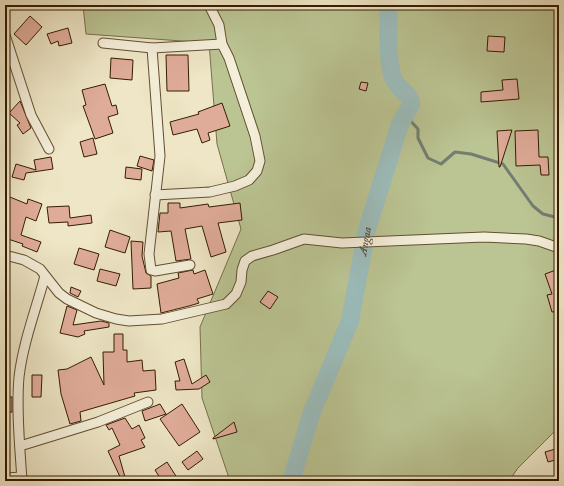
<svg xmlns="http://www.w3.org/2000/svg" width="564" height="486" font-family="'IM FELL English',serif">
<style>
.green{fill:#bbc493;stroke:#78704a}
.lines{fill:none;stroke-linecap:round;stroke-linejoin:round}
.stream{stroke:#737e71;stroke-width:3}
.river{stroke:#9cbebd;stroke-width:18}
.building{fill:#e0ac9a;stroke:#351d00}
.street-casing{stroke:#634f32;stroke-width:11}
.street{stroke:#f4efda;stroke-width:9}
.labels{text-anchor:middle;stroke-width:4;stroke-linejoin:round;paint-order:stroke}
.water-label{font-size:12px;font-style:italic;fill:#544d39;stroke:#f4efda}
</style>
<rect width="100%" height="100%" fill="#eee6c6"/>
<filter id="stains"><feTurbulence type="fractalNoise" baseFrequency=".005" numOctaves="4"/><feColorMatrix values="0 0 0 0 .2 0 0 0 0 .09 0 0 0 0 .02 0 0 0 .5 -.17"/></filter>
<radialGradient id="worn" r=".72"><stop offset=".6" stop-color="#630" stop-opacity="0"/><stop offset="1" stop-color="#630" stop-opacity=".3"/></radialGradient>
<!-- green -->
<path class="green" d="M83 5H559V427L518 468 509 481H230L202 398 200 327 241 229 217 144 209 43 86 34Z"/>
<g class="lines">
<!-- stream -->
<path class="stream" d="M406 116 418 129V138L428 158 441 164 455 152 471 154 503 164 533 206 543 214 559 218"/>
<!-- river -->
<path class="river" id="s1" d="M291 481 312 412 350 321 367 229 400 124 411 105C412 94 396 88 393 78 386 55 389 28 388 5"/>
</g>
<!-- building -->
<g class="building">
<path d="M30 16 42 27 26 45 14 34Z"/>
<path d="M68 28 72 43 59 46 58 41 51 44 47 34Z"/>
<path d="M488 36 505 37 504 52 487 51Z"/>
<path d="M166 55H188L189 91H167Z"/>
<path d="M111 58 133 60 132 80 110 78Z"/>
<path d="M517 79 519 99 481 102V92L503 90 502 80Z"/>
<path d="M361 82 368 83 366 91 359 89Z"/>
<path d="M105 84 112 106 116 105 118 114 108 117 113 133 95 139 83 106 86 105 82 90Z"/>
<path d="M20 101 31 128 23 134 17 125 20 123 9 113Z"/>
<path d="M222 103 230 126 208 133 210 140 202 143 197 129 173 135 170 122 199 114 198 112Z"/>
<path d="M512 130 500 167H499L497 131Z"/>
<path d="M538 130 539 157H548L549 175H541L540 165 516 166 515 131Z"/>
<path d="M93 138 97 154 84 157 80 142Z"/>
<path d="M140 156 154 160 152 171 137 166Z"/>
<path d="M51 157 53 169 26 173 24 180 12 177 16 164 36 170 34 160Z"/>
<path d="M126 167 142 169 141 180 125 178Z"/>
<path d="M5 195 27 204 28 199 42 204 36 221 26 217 21 235 41 242 37 252 22 246 23 244 5 238Z"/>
<path d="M168 203H180V208L208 204 209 207 240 203 242 220 218 223 226 252 211 257 202 226 185 229 191 259 176 261 171 231 158 232 160 213H168Z"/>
<path d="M69 206 70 218 91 215 92 223 68 226V222L49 223 47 207Z"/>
<path d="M110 230 130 237 125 253 105 247Z"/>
<path d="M131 241 143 242 142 256 146 273 151 276V288L133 289Z"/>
<path d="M79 248 99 254 94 270 74 264Z"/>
<path d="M100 269 120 274 116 286 97 281Z"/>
<path d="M193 270 194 274 205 270 213 294 197 299 199 303 189 306 161 313 157 284 179 278 178 273Z"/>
<path d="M556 270 559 278V311L552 312 547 295 552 294 545 274Z"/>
<path d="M71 287 81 291 78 297 70 293Z"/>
<path d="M268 291 278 297 270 309 260 302Z"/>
<path d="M67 306 77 310 73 325 101 321 109 323V327L84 331 85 334 78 337 60 333Z"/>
<path d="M114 334H123V350H127V362L142 360 143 371 155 370 156 390 134 393 135 396 80 412 81 421 70 424 61 394 58 370 67 369 91 357 104 385 103 352H114Z"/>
<path d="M184 359 192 384 206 375 210 382 199 389 176 390 175 381H180L175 362Z"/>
<path d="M32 375H42L41 397H32Z"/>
<rect x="5" y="397" width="7" height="15"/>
<path d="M160 404 166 414 145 421 142 411Z"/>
<path d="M182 404 200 432 179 446 160 419Z"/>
<path d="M125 418 132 429 139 425 145 438 141 440 145 447 119 456 125 477 121 479 108 451 120 445 112 428 109 430 106 425Z"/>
<path d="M234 422 237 432 213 439V438Z"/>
<path d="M559 448V459L548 462 545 452Z"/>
<path d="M197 451 203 459 188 470 182 462Z"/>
<path d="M167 462 174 473 179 481H162L155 470Z"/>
</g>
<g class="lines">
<defs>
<g id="street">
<path d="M5 35 31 115 49 149"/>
<path d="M103 43 152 48 222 44"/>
<path d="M152 48 160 156 149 254 151 270 155 271 190 265"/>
<path d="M155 195 210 192 235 186 249 180 257 171 260 161 255 136 229 58 222 44 219 25 209 5"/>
<path d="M5 255 24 260 40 269 59 293 67 299 96 313 116 319 129 321 162 319 226 304 236 294 241 282 242 270 245 261 252 256 273 250 304 239 342 243 484 237 526 239 539 241 559 248"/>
<path d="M20 446 98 422 148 402"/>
<path d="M5 478 22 477"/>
<path d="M22 481C20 447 16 411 19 377 23 343 36 309 45 276"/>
</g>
</defs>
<!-- street casing -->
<use href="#street" class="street-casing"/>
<!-- street -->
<use href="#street" class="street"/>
</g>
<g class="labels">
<!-- water labels -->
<g class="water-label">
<text dy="4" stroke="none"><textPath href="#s1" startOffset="252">Angaa</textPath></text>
</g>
</g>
<!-- margin -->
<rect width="564" height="486" fill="none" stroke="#eee6c6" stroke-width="20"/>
<rect x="6" y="6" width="552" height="474" fill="none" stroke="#351d00" stroke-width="2"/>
<rect x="10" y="10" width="544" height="466" fill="none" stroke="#351d00"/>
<rect width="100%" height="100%" filter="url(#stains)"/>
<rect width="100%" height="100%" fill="url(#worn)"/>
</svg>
